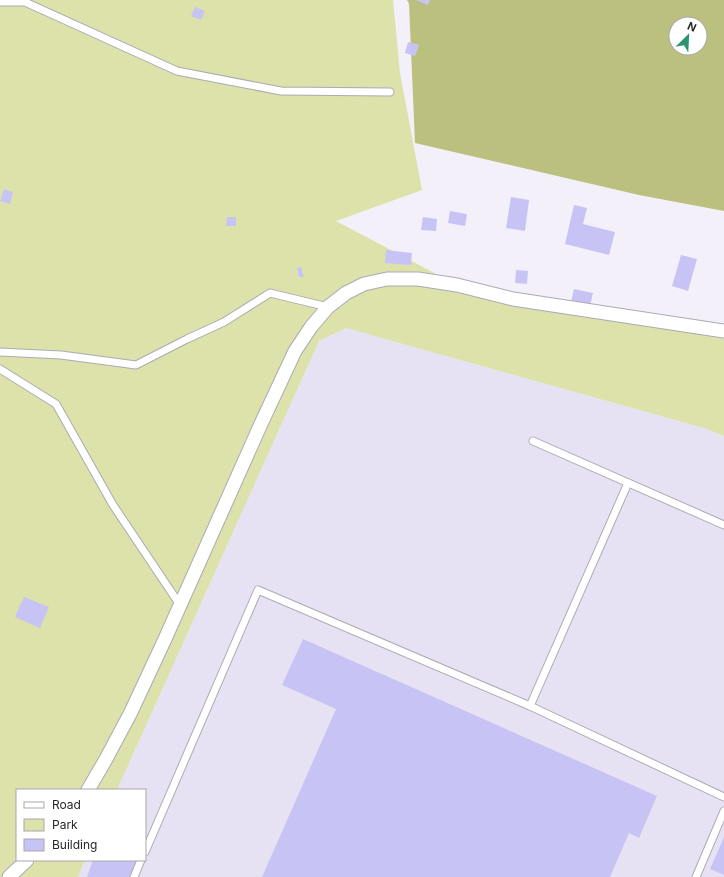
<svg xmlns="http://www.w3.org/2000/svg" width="724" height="877" font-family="Inter,sans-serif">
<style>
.built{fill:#e7e2f3}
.green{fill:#dde1aa}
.forest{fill:#bcc07f;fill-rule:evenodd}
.building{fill:#c7c4f5}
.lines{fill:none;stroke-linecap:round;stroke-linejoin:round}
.service-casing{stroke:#acaab3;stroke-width:9}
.minor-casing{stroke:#acaab3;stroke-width:15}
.service{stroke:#fff;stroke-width:7}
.minor{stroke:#fff;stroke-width:13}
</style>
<rect width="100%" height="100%" fill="#f3f0fa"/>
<!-- built -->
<path class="built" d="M346 328 707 429 724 436V877H78L85 860H145V790H117L319 341Z"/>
<!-- green -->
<path class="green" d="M0 0H393L400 73 422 190 336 221 457 285 724 331V436L707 429 346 328 319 341 117 790H17V860H85L78 877H0Z"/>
<!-- forest -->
<path class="forest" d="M407 0H724V211L639 195 415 143 409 4ZM676 24H700V48H676Z"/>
<!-- building -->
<g class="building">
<path d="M416 0H430L428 5Z"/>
<path d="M195 7 205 11 201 20 191 16Z"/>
<path d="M408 42 419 45 415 56 405 53Z"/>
<path d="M4 189 13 192 10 204 0 201Z"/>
<path d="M511 197 529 200 525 231 506 228Z"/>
<path d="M574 205 587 208 583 224 615 232 609 255 565 244Z"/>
<path d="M450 211 467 214 465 226 448 223Z"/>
<path d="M227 217H236V226H226Z"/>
<path d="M423 217 437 219 436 231 421 230Z"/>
<path d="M386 250 412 253 411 265 385 263Z"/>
<path d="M681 255 697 259 688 291 672 286Z"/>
<path d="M301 267 304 277H299L297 268Z"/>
<path d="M516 270 528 271 527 284 515 283Z"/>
<path d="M574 289 593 293 590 306 571 302Z"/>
<path d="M24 597 49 607 40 628 15 617Z"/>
<path d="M303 639 657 796 639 838 629 833 610 877H262L336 709 282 685Z"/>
<path d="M724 837V875L710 869Z"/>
<path d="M93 860H137L130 877H87Z"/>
</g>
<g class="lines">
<defs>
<g id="service">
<path d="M0 2H25L177 71 281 91 390 92"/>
<path d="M0 352 61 355 136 365 187 339 224 322 270 293 328 307"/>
<path d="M0 369 56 404 113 505 180 605"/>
<path d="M533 441 724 525"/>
<path d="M530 706 628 483"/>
<path d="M145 852 258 590 530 706 724 797"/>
<path d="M134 877 141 860"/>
<path d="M696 877 724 811"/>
</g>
<g id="minor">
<path d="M88 790 106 759 131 712 165 639 260 426 295 351 311 327 328 307 346 293 364 284 387 279H418L457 285 513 299 724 331"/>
<path d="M9 877 27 860"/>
</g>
</defs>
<!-- service casing -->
<use href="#service" class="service-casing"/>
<!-- minor casing -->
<use href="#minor" class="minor-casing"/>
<!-- service -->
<use href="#service" class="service"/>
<!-- minor -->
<use href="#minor" class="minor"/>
</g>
<!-- legend -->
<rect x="16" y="789" width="130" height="72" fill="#ffffff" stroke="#a9a8aa"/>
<rect x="24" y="802" width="20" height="6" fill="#ffffff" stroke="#a9a8aa"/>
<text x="52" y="809" font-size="12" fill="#27262a">Road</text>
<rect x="24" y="819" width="20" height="12" fill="#dde1aa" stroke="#a9a8aa"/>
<text x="52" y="829" font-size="12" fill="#27262a">Park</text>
<rect x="24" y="839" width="20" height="12" fill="#c7c4f5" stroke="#a9a8aa"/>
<text x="52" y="849" font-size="12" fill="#27262a">Building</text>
<!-- north arrow -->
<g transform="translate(688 36) rotate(24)"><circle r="19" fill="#ffffff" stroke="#a9a8aa"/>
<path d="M0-3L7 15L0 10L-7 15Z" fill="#2b9472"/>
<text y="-6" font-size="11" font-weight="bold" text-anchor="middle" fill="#27262a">N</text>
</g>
</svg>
